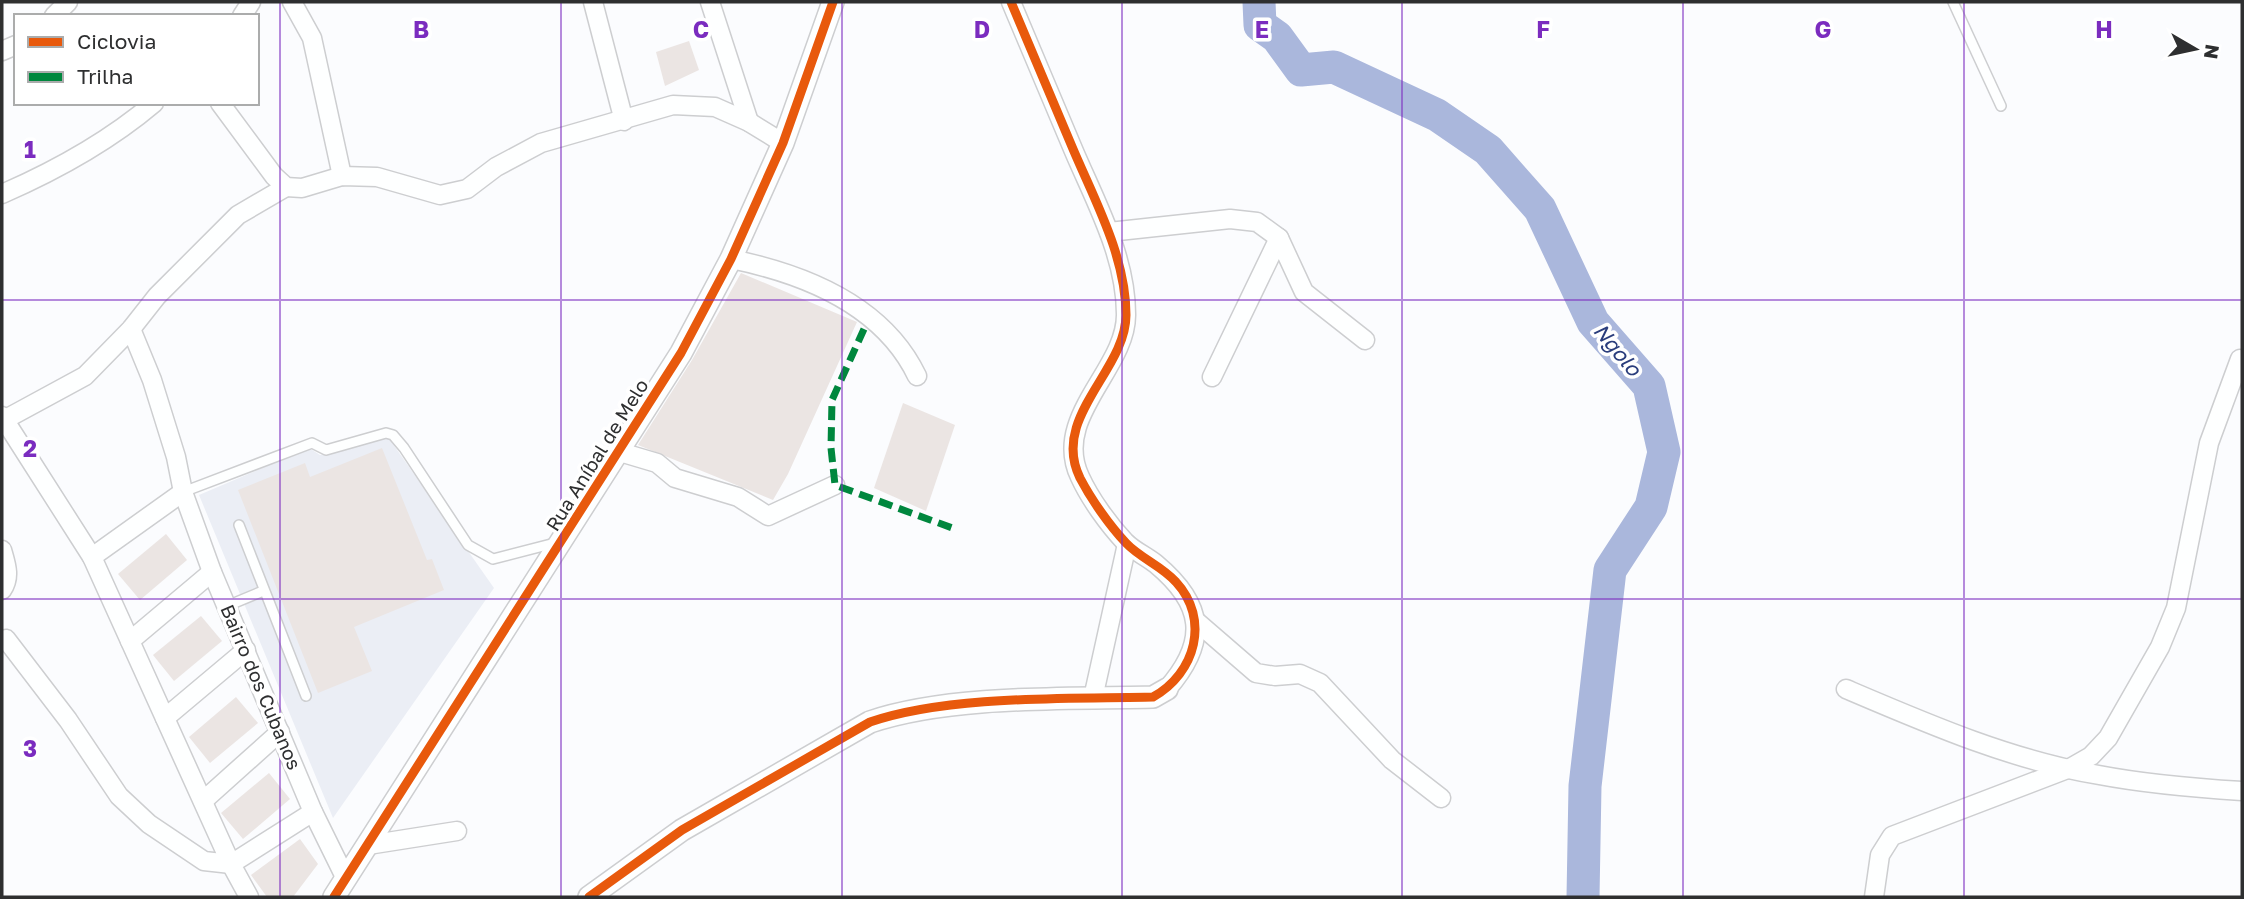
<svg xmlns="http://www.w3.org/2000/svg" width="2244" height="899" font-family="'Golos Text',sans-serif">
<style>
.built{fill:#ebeef5}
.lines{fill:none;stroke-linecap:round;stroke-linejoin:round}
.river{stroke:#aab7dc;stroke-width:33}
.building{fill:#ebe5e3}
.service-casing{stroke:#cdced0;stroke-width:12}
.minor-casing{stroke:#cdced0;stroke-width:21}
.tertiary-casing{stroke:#cdced0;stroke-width:24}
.service{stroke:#feffff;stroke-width:9}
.minor{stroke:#feffff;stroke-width:18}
.tertiary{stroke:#feffff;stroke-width:21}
.quiet{stroke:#00873e;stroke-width:7;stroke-dasharray:14 7;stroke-linecap:butt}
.cycleway-casing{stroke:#fff;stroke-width:13}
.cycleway{stroke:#e8590c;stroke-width:9}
.grid{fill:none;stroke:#7b2cbf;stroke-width:2;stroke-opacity:0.55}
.labels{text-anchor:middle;stroke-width:7;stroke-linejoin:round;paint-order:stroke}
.street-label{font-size:19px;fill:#2e2f30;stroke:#fff}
.water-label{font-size:21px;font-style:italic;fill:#2a3d7c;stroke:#fff}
.grid-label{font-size:23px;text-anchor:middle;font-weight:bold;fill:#7b2cbf;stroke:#fff;stroke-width:7;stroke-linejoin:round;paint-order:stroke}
</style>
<rect width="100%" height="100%" fill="#fbfcfe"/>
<!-- built -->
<path class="built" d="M388 437 494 588 333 818 199 495 309 448 320 455Z"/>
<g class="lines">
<!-- river -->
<path class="river" d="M1259 2 1260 25 1277 37 1301 70 1334 67 1437 115 1488 150 1540 209 1593 322 1649 386 1664 452 1651 507 1610 570 1585 786 1583 897"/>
</g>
<!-- building -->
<g class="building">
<path d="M689 41 699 70 665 86 656 52Z"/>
<path d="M741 273 857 322 788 474 773 500 638 445 692 360Z"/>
<path d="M903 403 955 425 926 511 874 488Z"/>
<path d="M382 448 427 560 432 559 444 590 354 627 372 671 318 693 238 490 305 463 310 477Z"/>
<path d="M166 534 187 560 140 600 118 574Z"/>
<path d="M201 616 222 641 174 681 153 655Z"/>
<path d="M236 697 258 723 210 763 189 737Z"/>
<path d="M269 773 290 799 243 839 221 813Z"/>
<path d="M300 839 318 864 293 897H267L251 875Z"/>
</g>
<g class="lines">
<defs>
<g id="service">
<path d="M1953 2 2001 106"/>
<path d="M183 492 312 443 326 450 386 433 393 435 404 448 468 545 493 559 555 543"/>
<path d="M239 525 306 696"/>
<path d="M227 606 263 591"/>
</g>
<g id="minor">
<path d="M292 2 312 38 342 176"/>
<path d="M593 2 624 121"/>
<path d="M710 2 749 122"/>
<path d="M1011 2C1032 51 1052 100 1073 149 1095 201 1126 256 1126 314 1127 369 1051 417 1080 477 1090 499 1109 525 1125 542 1134 551 1146 556 1156 564 1204 604 1209 641 1167 689"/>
<path d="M54 16 68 2"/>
<path d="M242 16 251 2"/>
<path d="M2 51 16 45"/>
<path d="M220 103 274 176 286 187 302 188 342 176 377 177 440 195 467 189 496 167 541 143 673 105 715 107 749 122 783 143"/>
<path d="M2 194C57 170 108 142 154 103"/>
<path d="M1109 232 1230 219 1257 222 1279 238 1304 292 1365 340"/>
<path d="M731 259C805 274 883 305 917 376"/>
<path d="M131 329 152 380 176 457 183 492 212 572 313 812 346 879"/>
<path d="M1212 377 1279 238"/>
<path d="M2 416 92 557 231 864 204 861 149 824 119 796 68 720 6 639"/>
<path d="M2 421 85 376 131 329 157 296 238 215 286 187"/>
<path d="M620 452 657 463 675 478 738 497 768 516 835 485"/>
<path d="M2 550C6 564 11 577 2 590"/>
<path d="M92 557 183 492"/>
<path d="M1197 622 1256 673 1275 676 1300 674 1320 683 1392 760 1441 798"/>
<path d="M130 641 212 572"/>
<path d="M1846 689C1928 724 2011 760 2099 775 2146 784 2194 788 2242 791"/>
<path d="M1093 698 1127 544"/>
<path d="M165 718 246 650"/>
<path d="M203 801 280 732"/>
<path d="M368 845 457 831"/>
<path d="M249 897 231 864 313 812"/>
<path d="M1874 897 1880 855 1892 836 2070 768 2091 756 2108 738 2160 647 2176 608 2209 443 2240 359"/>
</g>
<g id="tertiary">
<path d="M334 897 681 353 731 259 783 143 833 2"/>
<path d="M589 897 682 830 870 722C949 695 1068 699 1153 697L1167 689"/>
</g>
</defs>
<!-- service casing -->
<use href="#service" class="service-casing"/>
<!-- minor casing -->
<use href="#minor" class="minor-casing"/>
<!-- tertiary casing -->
<use href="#tertiary" class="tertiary-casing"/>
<!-- service -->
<use href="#service" class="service"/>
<!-- minor -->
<use href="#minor" class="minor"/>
<!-- tertiary -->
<use href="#tertiary" class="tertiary"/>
<!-- quiet -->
<path class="quiet" d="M864 329 832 400 831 448 835 485 955 529"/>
<defs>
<g id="cycleway">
<path d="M334 897 681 353 731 259 783 143 833 2"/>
<path d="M589 897 682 830 870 722C949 695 1068 699 1153 697 1196 673 1210 619 1176 582 1162 566 1140 558 1126 543 1109 525 1091 499 1080 478 1050 417 1126 371 1126 315 1126 257 1095 201 1073 149 1052 100 1032 51 1011 2"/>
</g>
</defs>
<!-- cycleway casing -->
<use href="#cycleway" class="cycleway-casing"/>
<!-- cycleway -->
<use href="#cycleway" class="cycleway"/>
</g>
<!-- grid -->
<path class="grid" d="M280 2V897M561 2V897M842 2V897M1122 2V897M1402 2V897M1683 2V897M1964 2V897M2 300H2242M2 599H2242"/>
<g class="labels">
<!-- street labels -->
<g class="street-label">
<text transform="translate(597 455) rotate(-58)" y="7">Rua Aníbal de Melo</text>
<text transform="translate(261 687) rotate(67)" y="7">Bairro dos Cubanos</text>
</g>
<!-- water labels -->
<g class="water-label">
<text transform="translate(1617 350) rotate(50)" y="7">Ngolo</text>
</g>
</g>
<g class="grid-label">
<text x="421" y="38">B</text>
<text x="701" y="38">C</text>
<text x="982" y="38">D</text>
<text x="1262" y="38">E</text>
<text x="1543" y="38">F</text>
<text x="1823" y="38">G</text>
<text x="2104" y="38">H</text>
<text x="30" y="158">1</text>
<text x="30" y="457">2</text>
<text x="30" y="757">3</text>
</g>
<!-- border -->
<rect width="2244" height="899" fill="none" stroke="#2e2f30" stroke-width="7"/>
<!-- legend -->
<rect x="14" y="14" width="245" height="91" fill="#ffffff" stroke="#abacac" stroke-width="2"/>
<rect x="28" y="37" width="35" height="10" fill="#e8590c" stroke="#abacac" stroke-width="2"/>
<text x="77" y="49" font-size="21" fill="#2e2f30">Ciclovia</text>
<rect x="28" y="72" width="35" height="10" fill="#00873e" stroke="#abacac" stroke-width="2"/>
<text x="77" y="84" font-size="21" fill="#2e2f30">Trilha</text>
<!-- north arrow -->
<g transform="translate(2195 49) rotate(99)" stroke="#ffffff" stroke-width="5" paint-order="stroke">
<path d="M0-5L12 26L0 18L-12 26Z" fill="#2e2f30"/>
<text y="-10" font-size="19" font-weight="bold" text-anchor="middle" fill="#2e2f30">N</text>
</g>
</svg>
